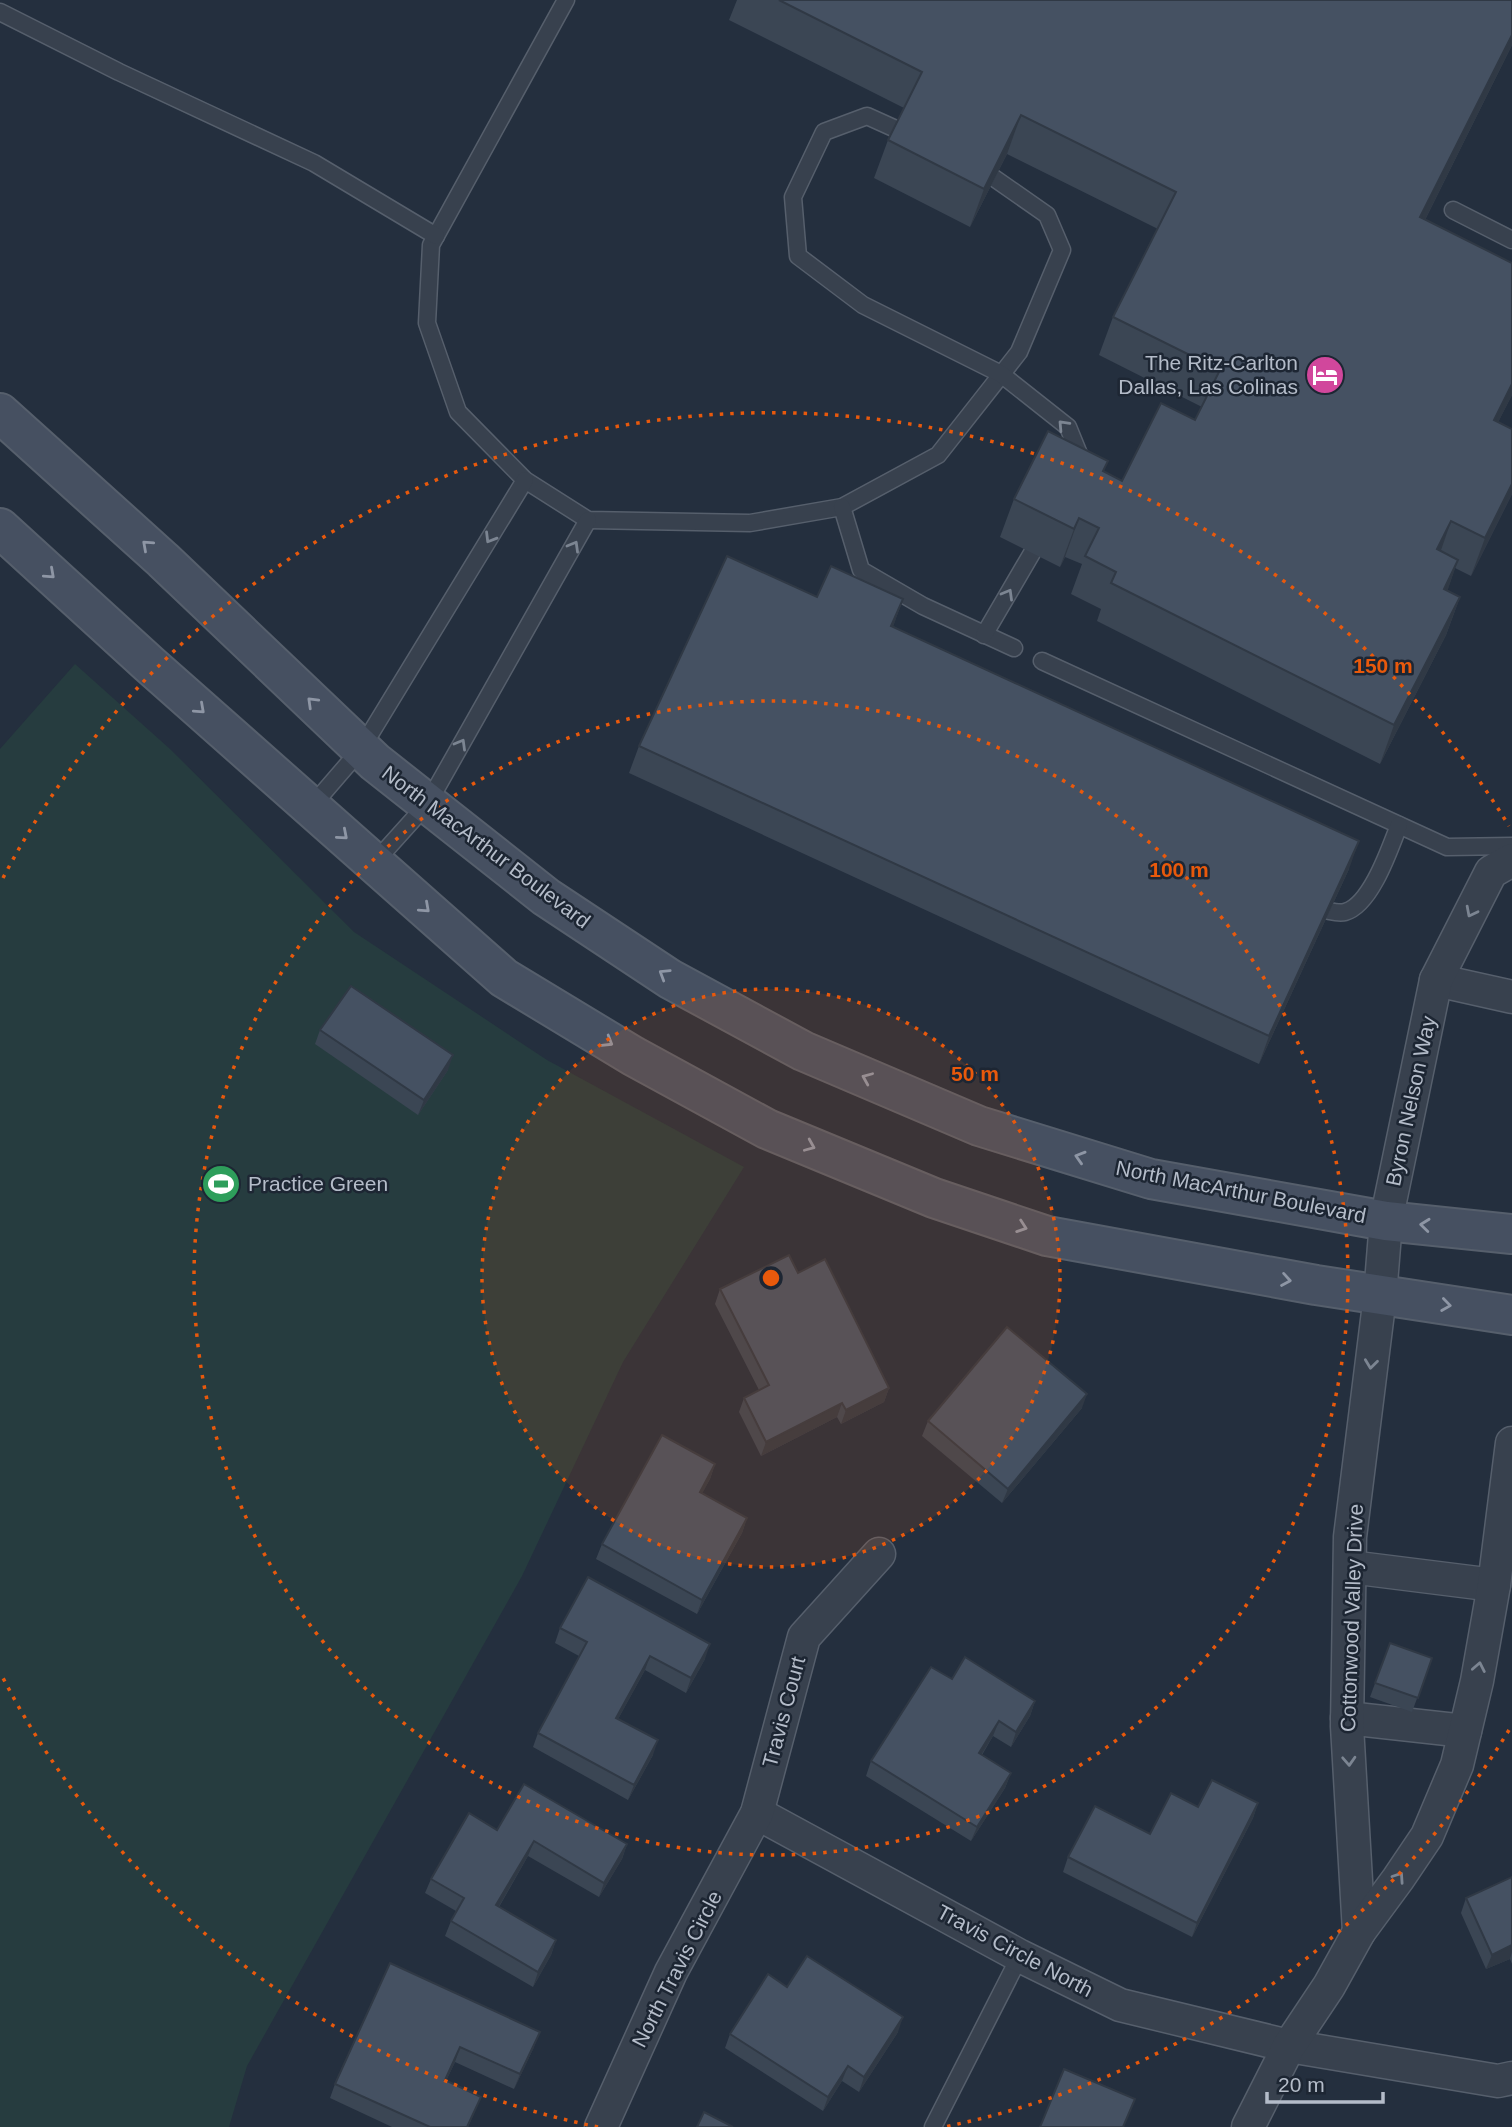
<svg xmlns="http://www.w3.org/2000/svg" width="1512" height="2127" font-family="Arial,sans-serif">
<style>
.green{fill:#263c3f}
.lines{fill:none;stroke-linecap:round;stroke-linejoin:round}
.service-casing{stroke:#565f6c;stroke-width:19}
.minor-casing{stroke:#565f6c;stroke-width:35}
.secondary-casing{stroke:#565f6c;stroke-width:42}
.service{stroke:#38414e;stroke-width:16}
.minor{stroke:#38414e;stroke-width:32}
.secondary{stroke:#465061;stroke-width:38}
.wall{fill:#3b4654}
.shaded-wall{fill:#303945}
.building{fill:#455162;stroke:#303945;stroke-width:2}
.oneway{stroke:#7c8592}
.oneway2{stroke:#8e96a5}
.ring{fill:none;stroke:#e8590c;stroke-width:3.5;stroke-dasharray:3.5 7}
.labels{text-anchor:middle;stroke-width:5;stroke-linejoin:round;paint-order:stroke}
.poi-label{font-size:21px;fill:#b4bcc9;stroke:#1d2633;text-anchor:end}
.street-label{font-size:21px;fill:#b4bcc9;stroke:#1d2633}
.centre{fill:#e8590c;stroke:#1d2633;stroke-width:3.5}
.ring-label{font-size:21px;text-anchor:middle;font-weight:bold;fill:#e8590c;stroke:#1d2633;stroke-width:5;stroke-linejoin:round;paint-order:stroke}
</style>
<rect width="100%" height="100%" fill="#242f3e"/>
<!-- green -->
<path class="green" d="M75 664 170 749 354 932 547 1060 744 1167 623 1362 522 1576 247 2066 229 2127H0V749Z"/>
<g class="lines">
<defs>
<g id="service">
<path d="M566 0 431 245 427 323 458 412 525 480 588 520 750 523 842 507 938 455 1019 352 1062 250 1047 215 994 178"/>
<path d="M0 12 119 72 314 163 436 236"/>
<path d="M898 130 867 116 824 132 793 197 798 256 863 305 1001 374 1068 427 1079 454 1076 463"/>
<path d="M1453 210 1512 240"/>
<path d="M842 507 861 570 923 606 1014 648"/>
<path d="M984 635 1032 553"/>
<path d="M1042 661 1447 847 1512 846"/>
<path d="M311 807 361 749 525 480"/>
<path d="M374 863 428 803 588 520"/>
<path d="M1329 911C1334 912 1341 913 1345 912 1371 905 1390 848 1399 825"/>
<path d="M933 2127 1020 1956"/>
</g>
<g id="minor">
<path d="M1436 980 1512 997"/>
<path d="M1350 1567 1494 1585"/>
<path d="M1347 1718 1465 1731"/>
<path d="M757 1813 1020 1956 1120 2005 1289 2046 1498 2081 1512 2078"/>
<path d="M1359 1932 1347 1726 1350 1537 1380 1296 1386 1221 1436 980 1491 872 1512 860"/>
<path d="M601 2127 671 1972 757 1813 804 1637 879 1554"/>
<path d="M1248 2127 1289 2046 1329 1986 1359 1932 1398 1879 1427 1836 1457 1765 1477 1681 1494 1585 1512 1443"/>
</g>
<g id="secondary">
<path d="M0 413 163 560 375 762 546 897 670 979 803 1051 979 1126 1151 1179 1386 1221 1512 1234"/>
<path d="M0 528 149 664 504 978 633 1056 767 1129 934 1198 1047 1236 1316 1285 1512 1315"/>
</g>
</defs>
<!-- service casing -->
<use href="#service" class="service-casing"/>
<!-- minor casing -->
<use href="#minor" class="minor-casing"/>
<!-- secondary casing -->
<use href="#secondary" class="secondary-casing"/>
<!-- service -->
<use href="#service" class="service"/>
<!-- minor -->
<use href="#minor" class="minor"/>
<!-- secondary -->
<use href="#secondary" class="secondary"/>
</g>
<!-- wall -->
<g class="wall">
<path d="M737 0H1512V45L1425 220 1512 263V395L1498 422 1512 429V494L1471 576 1455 568 1447 591 1460 597 1446 635 1380 764 1097 621 1101 609 1071 594 1082 564 1065 557 1060 567 1000 537 1014 499 1104 472 1122 481 1195 420 1202 407 1099 355 1113 317 1158 229 1007 154 970 227 874 178 888 140 904 108 729 20Z"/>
<path d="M817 597 903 599 893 626 1349 869 1259 1064 629 773 639 746Z"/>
<path d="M320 1030 448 1070 418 1115 315 1044Z"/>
<path d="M798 1273 889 1388 884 1402 841 1424 837 1417 761 1456 739 1412 744 1398 759 1390 715 1304 720 1289Z"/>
<path d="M1082 1408 1002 1503 922 1436 928 1421Z"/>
<path d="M715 1464 710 1479 702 1493 747 1518 742 1533 697 1614 596 1559 602 1544Z"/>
<path d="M560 1628 705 1659 686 1693 645 1670 618 1719 653 1755 628 1800 533 1747 538 1733 579 1656 555 1643Z"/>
<path d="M1390 1643 1432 1658 1412 1712 1370 1697Z"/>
<path d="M952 1679 1035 1701 1030 1716 1011 1747 993 1736 982 1755 1011 1773 1005 1788 971 1841 866 1776 871 1761Z"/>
<path d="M1258 1803 1253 1818 1192 1937 1063 1872 1068 1857 1150 1834 1198 1807Z"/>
<path d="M497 1830 627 1844 622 1859 599 1897 528 1856 499 1907 556 1940 551 1955 533 1987 445 1936 451 1921 456 1911 425 1893 431 1879Z"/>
<path d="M1512 1877V1964L1510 1959 1486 1969 1461 1913 1466 1898Z"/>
<path d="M390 1963 534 2047 514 2089 455 2062 446 2081 475 2111 468 2127H392L330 2098 335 2084Z"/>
<path d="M787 1987 898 2032 859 2092 842 2081 823 2111 725 2048 730 2034Z"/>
</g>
<!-- shaded-wall -->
<g class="shaded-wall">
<path d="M1512 35V45L1407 256 1420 217Z"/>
<path d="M1021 115 1007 154 970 227 984 189Z"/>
<path d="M1512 384V395L1480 458 1494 420Z"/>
<path d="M1512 484V494L1471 576 1485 538Z"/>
<path d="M1079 518 1065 557 1060 567 1074 529Z"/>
<path d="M1451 521 1438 559 1437 549Z"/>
<path d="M1458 560 1445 598 1444 589Z"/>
<path d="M1460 597 1446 635 1380 764 1394 725Z"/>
<path d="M903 599 893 627 891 626Z"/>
<path d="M1359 841 1349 869 1259 1064 1269 1036Z"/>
<path d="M453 1055 448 1070 418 1115 424 1100Z"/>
<path d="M889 1388 884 1402 841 1424 846 1410Z"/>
<path d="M1087 1394 1082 1408 1002 1503 1008 1489Z"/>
<path d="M842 1403 837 1417 761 1456 766 1442Z"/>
<path d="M715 1464 710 1479 695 1507 700 1492Z"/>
<path d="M747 1518 742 1533 697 1614 702 1600Z"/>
<path d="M710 1644 705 1659 686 1693 691 1678Z"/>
<path d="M650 1656 645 1670 611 1732 616 1718Z"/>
<path d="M1035 1701 1030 1716 1011 1747 1016 1732Z"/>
<path d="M999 1721 993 1736 973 1768 979 1753Z"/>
<path d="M658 1740 653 1755 628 1800 634 1785Z"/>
<path d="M1011 1773 1005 1788 971 1841 977 1827Z"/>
<path d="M1258 1803 1253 1818 1192 1937 1197 1923Z"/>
<path d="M534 1841 528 1856 491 1920 496 1905Z"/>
<path d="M627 1844 622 1859 599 1897 604 1883Z"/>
<path d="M556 1940 551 1955 533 1987 538 1972Z"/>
<path d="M1512 1945V1952L1510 1959 1486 1969 1492 1955Z"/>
<path d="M903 2017 898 2032 859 2092 864 2077Z"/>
<path d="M540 2032 534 2047 514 2089 520 2074Z"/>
<path d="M460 2047 455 2062 439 2095 445 2080Z"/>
<path d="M848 2066 842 2081 823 2111 828 2097Z"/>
</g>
<!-- building -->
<g class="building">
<path d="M779 0H1512V35L1420 217 1512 263V384L1494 420 1512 429V484L1485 538 1451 521 1437 549 1458 560 1444 589 1460 597 1394 725 1111 583 1116 572 1085 556 1099 528 1079 518 1074 529 1014 499 1048 431 1108 461 1103 471 1122 481 1161 403 1195 420 1220 370 1113 317 1176 192 1021 115 984 189 888 140 922 72Z"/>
<path d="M727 556 817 597 831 566 903 599 891 626 1359 841 1269 1036 639 746Z"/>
<path d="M351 986 453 1055 424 1100 320 1030Z"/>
<path d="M789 1255 798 1273 825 1259 889 1388 846 1410 842 1403 766 1442 744 1398 769 1385 720 1289Z"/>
<path d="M1007 1327 1087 1394 1008 1489 928 1421Z"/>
<path d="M662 1435 715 1464 700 1492 747 1518 702 1600 602 1544Z"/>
<path d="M588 1577 710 1644 691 1678 650 1656 616 1718 658 1740 634 1785 538 1733 587 1642 560 1628Z"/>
<path d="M1390 1643 1432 1658 1418 1698 1375 1683Z"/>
<path d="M965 1657 1035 1701 1016 1732 999 1721 979 1753 1011 1773 977 1827 871 1761 931 1667 952 1679Z"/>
<path d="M1212 1780 1258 1803 1197 1923 1068 1857 1095 1806 1150 1834 1171 1793 1198 1807Z"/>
<path d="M524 1784 627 1844 604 1883 534 1841 496 1905 556 1940 538 1972 451 1921 464 1898 431 1879 469 1813 497 1830Z"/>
<path d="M1512 1877V1945L1492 1955 1466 1898Z"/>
<path d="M807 1956 903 2017 864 2077 848 2066 828 2097 730 2034 768 1974 787 1987Z"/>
<path d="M390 1963 540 2032 520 2074 460 2047 445 2080 481 2097 467 2127H430L335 2084Z"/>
<path d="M1064 2069 1135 2099 1123 2127H1040Z"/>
<path d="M704 2112 733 2127H697Z"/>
</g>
<!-- one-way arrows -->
<defs><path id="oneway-chevron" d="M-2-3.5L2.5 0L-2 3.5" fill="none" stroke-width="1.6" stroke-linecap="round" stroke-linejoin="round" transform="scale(1.75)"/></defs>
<g class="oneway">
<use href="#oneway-chevron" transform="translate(1063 425) rotate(-133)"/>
<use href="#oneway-chevron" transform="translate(490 538) rotate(121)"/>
<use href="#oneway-chevron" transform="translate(574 546) rotate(-60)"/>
<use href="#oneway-chevron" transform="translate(1008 594) rotate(-60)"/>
<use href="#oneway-chevron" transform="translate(461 744) rotate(-60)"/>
<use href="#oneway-chevron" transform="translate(1471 912) rotate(117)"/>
<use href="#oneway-chevron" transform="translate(1371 1364) rotate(97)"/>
<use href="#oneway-chevron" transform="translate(1479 1667) rotate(-79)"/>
<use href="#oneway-chevron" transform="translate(1349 1761) rotate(87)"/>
<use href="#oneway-chevron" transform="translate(1399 1877) rotate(-56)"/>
</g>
<g class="oneway2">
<use href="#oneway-chevron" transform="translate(147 545) rotate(-138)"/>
<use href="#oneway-chevron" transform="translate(50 574) rotate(42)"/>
<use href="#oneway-chevron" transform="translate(312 702) rotate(-136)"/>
<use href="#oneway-chevron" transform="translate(200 709) rotate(42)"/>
<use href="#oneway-chevron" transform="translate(343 835) rotate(41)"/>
<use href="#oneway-chevron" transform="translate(425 908) rotate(42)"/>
<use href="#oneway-chevron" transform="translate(664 974) rotate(-148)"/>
<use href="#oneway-chevron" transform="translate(608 1042) rotate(31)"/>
<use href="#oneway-chevron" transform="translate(867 1078) rotate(-157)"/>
<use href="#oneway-chevron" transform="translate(810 1146) rotate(23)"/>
<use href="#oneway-chevron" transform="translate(1080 1157) rotate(-163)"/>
<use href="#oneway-chevron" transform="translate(1425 1225) rotate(-174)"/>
<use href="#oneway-chevron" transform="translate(1022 1227) rotate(19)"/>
<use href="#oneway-chevron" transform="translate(1286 1280) rotate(10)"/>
<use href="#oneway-chevron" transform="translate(1446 1305) rotate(8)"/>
</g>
<!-- distance rings -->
<circle cx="771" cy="1278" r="289" fill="#e8590c" fill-opacity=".12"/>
<g class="ring">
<circle cx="771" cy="1278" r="289"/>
<circle cx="771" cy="1278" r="577"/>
<path d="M1509 1730A866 866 0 0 1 944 2127M598 2127A866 866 0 0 1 3 1678M3 878A866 866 0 0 1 1509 826"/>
</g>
<!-- icons -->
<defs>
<symbol id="hotel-disc" viewBox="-11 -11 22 22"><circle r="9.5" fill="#d1479c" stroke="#1d2633"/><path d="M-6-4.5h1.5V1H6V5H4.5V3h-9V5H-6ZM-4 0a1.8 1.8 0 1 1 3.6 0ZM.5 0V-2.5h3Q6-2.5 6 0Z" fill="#fff"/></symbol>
<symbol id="stadium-disc" viewBox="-11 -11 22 22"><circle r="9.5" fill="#2e9e5b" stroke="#1d2633"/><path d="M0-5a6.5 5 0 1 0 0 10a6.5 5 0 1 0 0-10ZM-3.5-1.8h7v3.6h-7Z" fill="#fff"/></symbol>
</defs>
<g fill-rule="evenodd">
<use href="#hotel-disc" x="1303" y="353" width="44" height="44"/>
<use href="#stadium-disc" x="199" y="1162" width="44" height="44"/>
</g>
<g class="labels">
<!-- poi labels -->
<g class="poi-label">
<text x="1298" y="370">The Ritz-Carlton<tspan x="1298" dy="24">Dallas, Las Colinas</tspan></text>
<text x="248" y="1191" text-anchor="start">Practice Green</text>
</g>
<!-- street labels -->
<g class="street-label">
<text transform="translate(486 847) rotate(37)" y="7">North MacArthur Boulevard</text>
<text transform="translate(1411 1101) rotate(-78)" y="7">Byron Nelson Way</text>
<text transform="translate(1241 1192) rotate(11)" y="7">North MacArthur Boulevard</text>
<text transform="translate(1352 1618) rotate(-88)" y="7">Cottonwood Valley Drive</text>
<text transform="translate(784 1712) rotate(-75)" y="7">Travis Court</text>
<text transform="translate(1015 1951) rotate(28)" y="7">Travis Circle North</text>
<text transform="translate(677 1969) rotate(-63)" y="7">North Travis Circle</text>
</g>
</g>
<circle cx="771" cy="1278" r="10" class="centre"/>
<g class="ring-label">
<text x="1383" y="673">150 m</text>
<text x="1179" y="877">100 m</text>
<text x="975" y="1081">50 m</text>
</g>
<!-- scale -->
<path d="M1267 2092v10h116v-10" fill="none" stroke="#b4bcc9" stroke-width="3.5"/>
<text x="1278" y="2092" font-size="21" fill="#b4bcc9" stroke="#1d2633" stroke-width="5" paint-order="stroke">20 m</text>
</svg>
